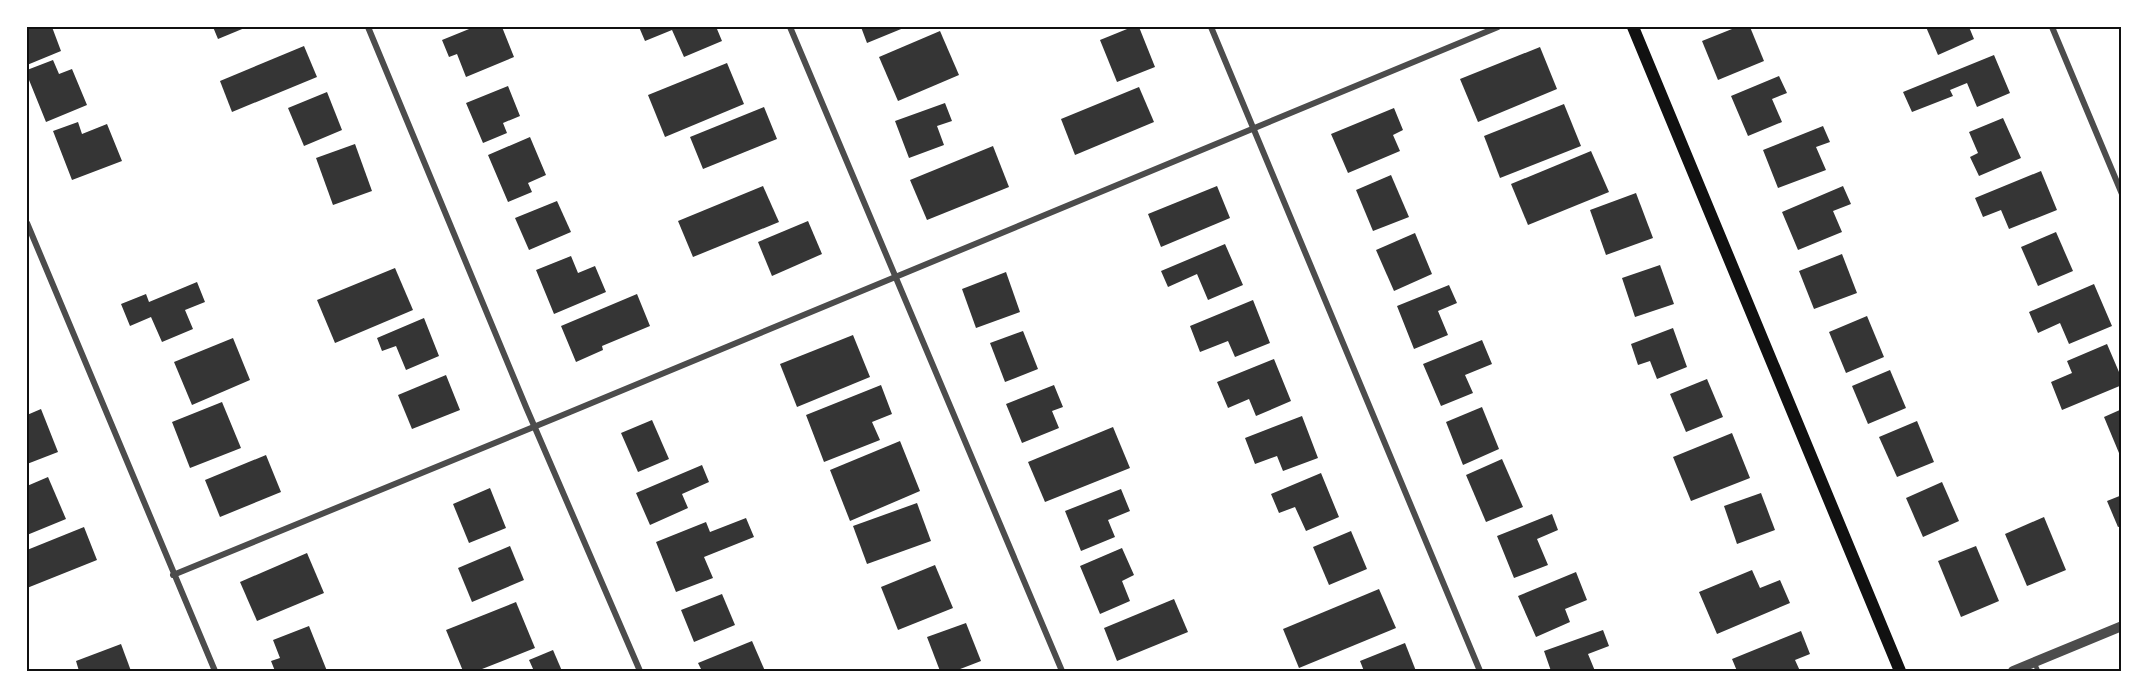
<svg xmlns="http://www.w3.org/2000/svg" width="2149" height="698" font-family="Montserrat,sans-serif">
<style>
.building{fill:#353535}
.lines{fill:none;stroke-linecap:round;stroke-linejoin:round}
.service{stroke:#4c4c4c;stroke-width:4.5}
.minor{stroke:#4c4c4c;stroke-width:6}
.tertiary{stroke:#4c4c4c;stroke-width:10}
.secondary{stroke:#111;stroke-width:12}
.neatline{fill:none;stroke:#111;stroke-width:2}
</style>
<rect width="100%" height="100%" fill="#fff"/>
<!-- building -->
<g class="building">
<path d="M27 27H52L61 51 27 65Z"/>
<path d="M213 27H247L218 39Z"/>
<path d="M474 27H502L514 57 466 77 457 54 449 57 442 40Z"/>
<path d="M639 27H722L717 29 722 41 684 57 672 30 645 41Z"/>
<path d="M861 27H906L867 43Z"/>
<path d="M1132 27H1139L1155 67 1117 82 1100 40Z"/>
<path d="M1737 27H1750L1764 61 1718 80 1702 41Z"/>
<path d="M1926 27H1969L1974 39 1938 55Z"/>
<path d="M940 31 959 75 898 101 879 57Z"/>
<path d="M304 46 317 77 232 112 220 81Z"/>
<path d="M1540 47 1557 89 1478 122 1460 79Z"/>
<path d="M1994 55 2010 93 1977 107 1967 83 1950 90 1953 96 1912 112 1903 92Z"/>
<path d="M53 60 59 74 72 69 87 105 46 122 27 75V70Z"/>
<path d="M727 63 744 104 665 137 648 95Z"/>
<path d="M1779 76 1787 93 1772 99 1782 122 1748 136 1731 96Z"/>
<path d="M508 86 520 116 503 123 507 133 483 143 466 103Z"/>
<path d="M1139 87 1154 122 1075 155 1061 119Z"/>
<path d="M327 92 342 130 304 146 288 108Z"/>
<path d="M945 103 952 121 937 126 944 145 909 158 895 121Z"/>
<path d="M1564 104 1581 146 1500 178 1484 136Z"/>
<path d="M764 107 777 139 703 169 690 137Z"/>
<path d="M1394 108 1403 130 1393 135 1400 151 1348 173 1331 134Z"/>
<path d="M2003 118 2021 158 1979 176 1970 157 1978 153 1969 132Z"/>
<path d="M78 122 82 134 107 124 122 161 72 180 53 131Z"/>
<path d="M1823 126 1830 142 1816 147 1826 170 1778 188 1763 150Z"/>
<path d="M530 137 546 175 528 183 532 192 508 202 488 155Z"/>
<path d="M355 144 372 191 333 205 316 158Z"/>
<path d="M993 146 1009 187 927 220 910 180Z"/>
<path d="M1591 151 1609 192 1528 225 1511 184Z"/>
<path d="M2041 171 2057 210 2009 229 2001 210 1983 217 1975 198Z"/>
<path d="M1391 175 1409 217 1373 231 1356 190Z"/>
<path d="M763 186 779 222 693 257 678 221Z"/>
<path d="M1217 186 1230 218 1161 247 1148 214Z"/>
<path d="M1843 186 1851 204 1833 211 1842 232 1798 250 1782 212Z"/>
<path d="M1636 193 1653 238 1606 255 1590 210Z"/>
<path d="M557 201 571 232 529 250 515 218Z"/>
<path d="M808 221 822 254 772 276 758 242Z"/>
<path d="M2056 232 2073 271 2038 286 2021 247Z"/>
<path d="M1415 233 1432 274 1394 291 1376 250Z"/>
<path d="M1225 244 1243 285 1208 300 1197 274 1168 287 1161 271Z"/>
<path d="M1842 254 1857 293 1814 309 1799 271Z"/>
<path d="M571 256 578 273 595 266 606 292 554 314 536 270Z"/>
<path d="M1660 265 1674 304 1635 317 1622 278Z"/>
<path d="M395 268 413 310 335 343 317 300Z"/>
<path d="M1006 272 1020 312 976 328 962 289Z"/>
<path d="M197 282 205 302 185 310 193 329 162 342 151 317 130 326 121 304 146 294 149 302Z"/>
<path d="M2094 284 2112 326 2069 344 2060 323 2038 333 2029 312Z"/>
<path d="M1449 285 1457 303 1438 311 1448 335 1414 349 1397 306Z"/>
<path d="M637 294 650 326 602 346 603 350 576 362 561 326Z"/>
<path d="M1253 300 1270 343 1235 357 1228 341 1200 352 1190 326Z"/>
<path d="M1867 316 1884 357 1846 373 1829 332Z"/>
<path d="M424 318 439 356 406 370 396 346 382 351 377 338Z"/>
<path d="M1673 328 1687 367 1657 379 1650 361 1638 365 1631 344Z"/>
<path d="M1023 331 1038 369 1005 382 990 343Z"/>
<path d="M853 335 870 377 797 407 780 364Z"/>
<path d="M233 338 250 380 192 405 174 362Z"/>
<path d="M1482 340 1492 364 1465 375 1473 393 1441 406 1423 364Z"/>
<path d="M2107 344 2122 379V385L2062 410 2051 382 2072 373 2067 361Z"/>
<path d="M1274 359 1291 401 1256 416 1249 399 1228 408 1217 382Z"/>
<path d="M1890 370 1906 408 1868 424 1852 386Z"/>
<path d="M446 375 460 410 412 429 398 395Z"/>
<path d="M1707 379 1723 417 1686 432 1670 394Z"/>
<path d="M881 385 892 414 872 422 880 440 824 462 806 415Z"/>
<path d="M1054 385 1063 407 1052 411 1059 428 1022 443 1006 404Z"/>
<path d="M222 402 241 448 190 468 172 422Z"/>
<path d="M1482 407 1499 449 1463 465 1446 422Z"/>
<path d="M41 409 58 452 27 464V415Z"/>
<path d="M2122 409V452L2119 453 2104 417Z"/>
<path d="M1302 416 1318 458 1283 471 1277 456 1255 464 1245 438Z"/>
<path d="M652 420 669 459 638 472 621 433Z"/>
<path d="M1917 421 1934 462 1897 477 1879 437Z"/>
<path d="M1113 427 1130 468 1045 502 1028 462Z"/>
<path d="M1732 433 1750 478 1691 501 1673 457Z"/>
<path d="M900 441 920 491 850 521 830 470Z"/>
<path d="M266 455 281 492 220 517 205 480Z"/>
<path d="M1502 459 1523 507 1486 522 1466 475Z"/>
<path d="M702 465 709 482 682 494 688 508 650 525 636 493Z"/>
<path d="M1321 473 1339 517 1306 531 1295 507 1279 513 1271 494Z"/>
<path d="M48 477 66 519 27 535V486Z"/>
<path d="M1942 482 1959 521 1923 537 1906 498Z"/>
<path d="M490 488 506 528 469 543 453 504Z"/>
<path d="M1121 489 1130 511 1108 520 1115 537 1081 551 1065 511Z"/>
<path d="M1761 493 1775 530 1737 544 1724 506Z"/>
<path d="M2122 495V526L2118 527 2107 501Z"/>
<path d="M917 503 931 541 867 564 853 526Z"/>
<path d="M1552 514 1558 530 1537 539 1548 565 1514 578 1497 536Z"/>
<path d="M2044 517 2066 570 2027 586 2005 534Z"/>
<path d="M746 518 754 537 704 557 713 578 676 592 656 542 706 522 710 532Z"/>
<path d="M84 527 97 560 27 588V550Z"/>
<path d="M1351 531 1367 569 1329 585 1313 547Z"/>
<path d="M510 546 524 580 472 602 458 568Z"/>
<path d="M1976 546 1999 601 1961 617 1938 561Z"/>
<path d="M1122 548 1134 575 1122 581 1130 601 1100 614 1080 566Z"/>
<path d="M307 553 324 593 257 621 240 582Z"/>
<path d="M935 565 953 608 898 630 881 587Z"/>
<path d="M1752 570 1760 588 1780 580 1790 603 1717 634 1699 592Z"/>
<path d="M1576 572 1587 600 1565 609 1570 622 1536 637 1518 596Z"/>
<path d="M1379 589 1396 628 1299 668 1283 629Z"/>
<path d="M722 594 735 625 694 642 681 610Z"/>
<path d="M1174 599 1188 632 1117 661 1104 628Z"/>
<path d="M516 602 535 648 477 671H463L446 630Z"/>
<path d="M966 623 981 661 955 671H940L927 637Z"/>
<path d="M309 626 327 671H275L271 661 280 658 273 640Z"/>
<path d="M1603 630 1609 646 1588 654 1595 671H1551L1544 651Z"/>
<path d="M1801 631 1810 654 1795 660 1800 671H1737L1732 659Z"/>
<path d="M752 641 765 671H702L698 663Z"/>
<path d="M1405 643 1416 671H1364L1360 661Z"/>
<path d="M121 644 131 671H79L76 661Z"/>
<path d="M553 650 562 671H534L529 660Z"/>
</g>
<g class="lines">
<!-- service -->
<path class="service" d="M2034 662 2038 671"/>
<!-- minor -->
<g class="minor">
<path d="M368 27 526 407 640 671"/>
<path d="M790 27 1062 671"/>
<path d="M1211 27 1480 671"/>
<path d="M2052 27 2122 194"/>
<path d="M27 223 215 671"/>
<path d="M173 575 558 417 1498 27"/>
</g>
<!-- tertiary -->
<path class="tertiary" d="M2013 671 2122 626"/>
<!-- secondary -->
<path class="secondary" d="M1633 27 1900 671"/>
</g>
<!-- border -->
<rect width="2149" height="698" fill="none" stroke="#ffffff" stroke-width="57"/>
<rect x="28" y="28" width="2092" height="642" class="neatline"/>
</svg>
